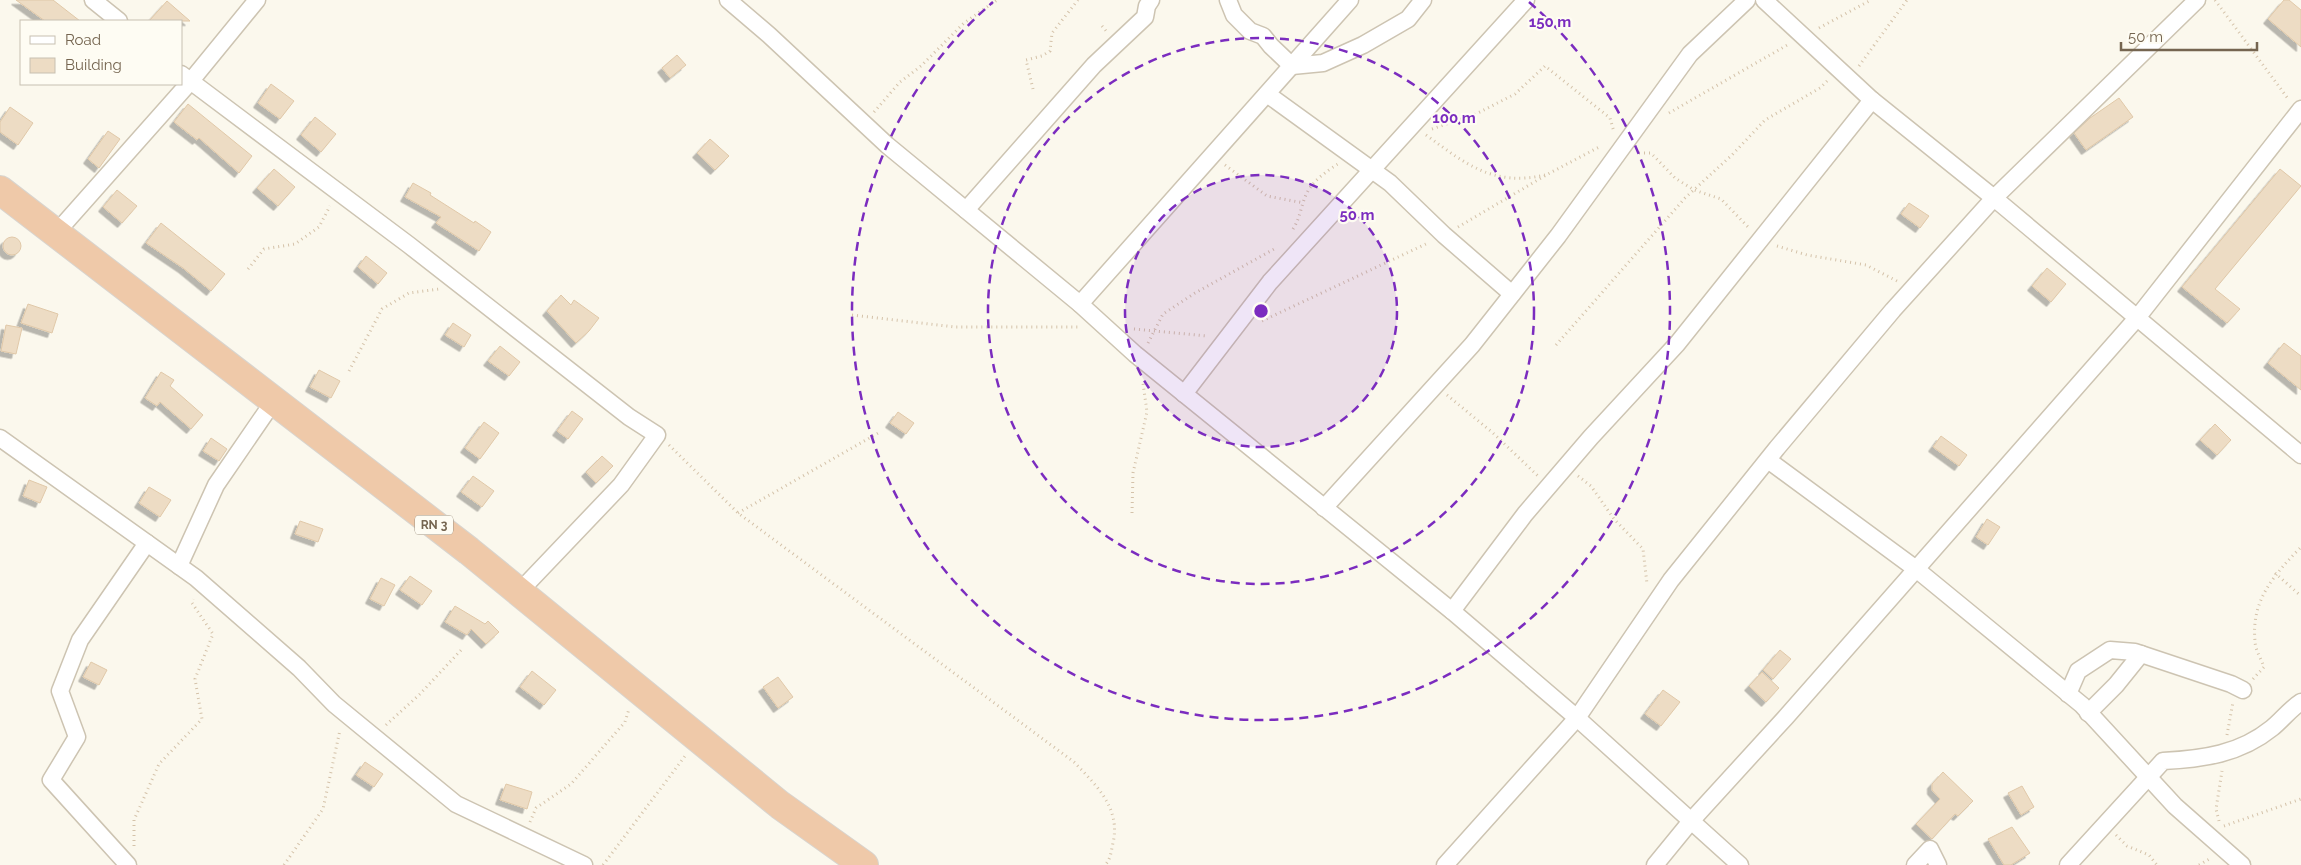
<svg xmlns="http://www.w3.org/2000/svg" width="2301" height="865" font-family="Raleway,sans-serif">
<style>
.building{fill:#eddcc4;stroke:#e0c8a8;filter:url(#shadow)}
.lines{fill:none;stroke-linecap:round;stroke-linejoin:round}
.street-casing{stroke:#cdc4b2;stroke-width:19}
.highway-casing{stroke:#d8d4ce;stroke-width:30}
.path{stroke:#d4c2a9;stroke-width:3;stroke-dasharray:1 4;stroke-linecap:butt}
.street{stroke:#fff;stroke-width:16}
.highway{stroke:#efc9a9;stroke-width:28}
.ring{fill:none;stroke:#7b2cbf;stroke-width:2.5;stroke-dasharray:9 6}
.labels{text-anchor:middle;stroke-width:4.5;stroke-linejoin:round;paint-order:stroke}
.shield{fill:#fefcf3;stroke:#9e9281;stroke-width:1}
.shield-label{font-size:12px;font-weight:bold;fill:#756550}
.centre{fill:#7b2cbf;stroke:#fefcf3;stroke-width:2.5}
.ring-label{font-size:15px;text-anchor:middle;font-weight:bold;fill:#7b2cbf;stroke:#fefcf3;stroke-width:4.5;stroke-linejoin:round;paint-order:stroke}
</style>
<defs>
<filter id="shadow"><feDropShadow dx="-4.5" dy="4.5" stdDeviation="0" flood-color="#0004"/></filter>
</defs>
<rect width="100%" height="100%" fill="#fbf8ed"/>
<!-- building -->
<g class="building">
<path d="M16 0H53L80 21H45Z"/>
<path d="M2284 0H2289L2301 10V47L2268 19Z"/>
<path d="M167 1 190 21H149Z"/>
<path d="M677 55 686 65 670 78 662 68Z"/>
<path d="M271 84 294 101 280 119 258 103Z"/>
<path d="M2119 98 2133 117 2086 150 2074 133 2090 118Z"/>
<path d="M188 104 252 156 239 173 199 138 197 140 174 122Z"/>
<path d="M10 107 33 123 18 145 0 132V122Z"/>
<path d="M315 117 336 134 321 152 301 135Z"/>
<path d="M108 131 120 139 99 168 88 159Z"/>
<path d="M710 139 729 156 715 170 697 153Z"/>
<path d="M274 169 295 187 278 206 257 188Z"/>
<path d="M2280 169 2301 186 2215 289 2240 309 2227 323 2182 287Z"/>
<path d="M413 183 431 193 430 195 474 223 475 221 491 232 479 251 436 223 441 217 405 197Z"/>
<path d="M117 190 137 206 122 223 103 207Z"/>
<path d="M1909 203 1929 216 1920 228 1901 214Z"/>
<path d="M161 223 225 274 211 291 183 268 146 243Z"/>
<circle cx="12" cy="246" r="9"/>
<path d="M366 256 387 273 378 284 358 267Z"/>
<path d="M2047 268 2066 284 2051 302 2032 286Z"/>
<path d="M561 295 571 305 574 300 599 318 589 331 576 343 547 311Z"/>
<path d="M28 304 58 314 52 333 21 323Z"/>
<path d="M453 323 471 335 464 347 445 335Z"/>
<path d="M6 325 22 328 16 354 1 351Z"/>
<path d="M2284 343 2301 356V390L2268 363Z"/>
<path d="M500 346 520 362 509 376 488 361Z"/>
<path d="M319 370 340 381 331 398 310 387Z"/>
<path d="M161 372 174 380 170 386 203 415 191 429 160 402 157 406 145 398Z"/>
<path d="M572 411 583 419 568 439 557 431Z"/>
<path d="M898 412 914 423 906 434 890 423Z"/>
<path d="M484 422 499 433 480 459 465 448Z"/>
<path d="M2215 424 2231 440 2217 455 2200 440Z"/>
<path d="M1941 436 1967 455 1959 466 1933 447Z"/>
<path d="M211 438 227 449 219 461 203 451Z"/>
<path d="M602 456 613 466 596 483 586 472Z"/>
<path d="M473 476 494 491 482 507 461 492Z"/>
<path d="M29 480 47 487 40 503 23 496Z"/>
<path d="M149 487 171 500 160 517 139 503Z"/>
<path d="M1987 519 2000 527 1988 545 1976 537Z"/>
<path d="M300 521 323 529 318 542 295 534Z"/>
<path d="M410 576 432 591 422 605 400 590Z"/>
<path d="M381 578 395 585 384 606 370 599Z"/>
<path d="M455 606 485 624 488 621 499 632 486 644 471 629 467 635 445 622Z"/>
<path d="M1780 650 1791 659 1773 679 1763 670Z"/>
<path d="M91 662 107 670 99 685 83 677Z"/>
<path d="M532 671 556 690 544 705 520 687Z"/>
<path d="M1762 672 1779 688 1766 702 1749 686Z"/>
<path d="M778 677 793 697 778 708 763 687Z"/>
<path d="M1663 690 1680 702 1661 726 1645 714Z"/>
<path d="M365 762 383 774 374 787 356 775Z"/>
<path d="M1943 772 1973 801 1958 816 1955 814 1932 839 1916 824 1940 799 1932 790V784Z"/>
<path d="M506 784 532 792 527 809 500 800Z"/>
<path d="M2022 786 2034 807 2021 815 2008 793Z"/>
<path d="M2012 827 2030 853 2011 865H2004L1988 839Z"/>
</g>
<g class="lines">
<defs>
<g id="street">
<path d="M93 0 119 21"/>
<path d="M728 0 769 35 887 145 1080 304 1135 354 1452 611 1577 718 1740 865"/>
<path d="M1228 0 1234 15 1250 31 1263 36 1271 46 1292 66 1323 63 1363 45 1408 19 1423 0"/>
<path d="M1764 0 1872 100 1994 198 2197 0"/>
<path d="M181 74 409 245 629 417 657 435 621 485 519 592"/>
<path d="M1267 94 1390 183 1444 235 1512 294"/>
<path d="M966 210 1094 65 1145 17 1147 6 1151 0"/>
<path d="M56 233 190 82 257 0"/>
<path d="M1080 304 1350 0"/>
<path d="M1184 394 1270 282 1526 0"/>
<path d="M0 438 196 578 299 668 334 704 456 804 584 865"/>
<path d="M1768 460 1916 569 2082 705 2175 806 2242 865"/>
<path d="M1324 508 1472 345 1558 236 1690 54 1747 0"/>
<path d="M179 566 216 485 273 402"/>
<path d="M1452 611 1525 514 1591 437 1677 344 1872 100"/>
<path d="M2068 694 2078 671 2110 650 2135 652 2231 684 2243 690"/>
<path d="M2088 713 2116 685 2141 654"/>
<path d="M128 865 51 780 77 737 60 691 80 640 147 543"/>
<path d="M1445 865 1577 718 1671 580 1777 448 1893 310 1994 198 2301 455"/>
<path d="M1655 865 1691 821 1786 717 2137 318 2301 109"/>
<path d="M1915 865 1930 849 1938 865"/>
<path d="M2068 865 2163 761C2203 759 2240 754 2272 728 2282 720 2290 709 2301 702"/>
</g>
<path id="highway" d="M0 190 469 551 780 805 864 865"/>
</defs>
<!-- street casing -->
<use href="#street" class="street-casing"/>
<!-- highway casing -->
<use href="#highway" class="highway-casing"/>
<!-- path -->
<g class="path">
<path d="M2215 0 2289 100"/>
<path d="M1102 26 1107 32"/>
<path d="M1819 28 1871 0"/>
<path d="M1859 66 1907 0"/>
<path d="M1033 89 1026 60 1042 56 1050 51 1052 33 1078 0"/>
<path d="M874 112 900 82 921 66 964 23 997 0"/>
<path d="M1669 113 1789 44"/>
<path d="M1432 129 1476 114 1515 94 1545 66 1610 118 1614 132"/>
<path d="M1426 135C1466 164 1493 187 1545 175"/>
<path d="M1639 153H1651L1675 178 1694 190 1721 199 1750 229"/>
<path d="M1225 165 1267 196 1304 203"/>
<path d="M1458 227 1548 174 1601 146"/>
<path d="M1293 229C1301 217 1301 203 1308 191 1313 181 1328 170 1338 164"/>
<path d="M1777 246 1807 255 1866 265 1897 281"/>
<path d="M248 269 264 249 295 244 319 227 330 206"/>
<path d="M852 315 955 327H1080"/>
<path d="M1262 321 1428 243"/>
<path d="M1134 329 1207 336"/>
<path d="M1148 343 1163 314 1195 293 1276 248"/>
<path d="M1556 345 1685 198 1732 155 1765 120 1820 88 1828 80"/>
<path d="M349 371 382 309 409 293 439 289"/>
<path d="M1447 395 1493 433 1538 476"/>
<path d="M669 445 738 513 1074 762C1096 785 1121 808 1113 843 1111 851 1111 859 1105 865"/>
<path d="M1578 476 1591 486 1614 519 1643 549 1647 584"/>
<path d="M738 513 880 432"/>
<path d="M1132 513 1133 473 1147 412 1143 383"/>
<path d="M2275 573 2301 596"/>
<path d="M2253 679 2264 667C2261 659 2255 649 2255 641 2251 600 2274 575 2301 547"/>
<path d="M386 725 420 694 463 648"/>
<path d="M2227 735 2233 702"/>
<path d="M2219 821 2216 809 2222 771"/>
<path d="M530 822 536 808 571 784 625 722 629 709"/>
<path d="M2224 826 2301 799"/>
<path d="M2116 835 2127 846 2149 855 2157 865"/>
<path d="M134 846V820L159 764 202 719 195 679 213 634 192 603 193 599"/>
<path d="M284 865 323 809 340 730"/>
<path d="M603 865 685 756"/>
<path d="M2199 865 2211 858"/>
</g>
<!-- street -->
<use href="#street" class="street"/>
<!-- highway -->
<use href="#highway" class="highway"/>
</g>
<!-- distance rings -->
<circle cx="1261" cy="311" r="136" fill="#7b2cbf" fill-opacity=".12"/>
<g class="ring">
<circle cx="1261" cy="311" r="136"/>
<circle cx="1261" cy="311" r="273"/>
<path d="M1529 2A409 409 0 1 1 993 2"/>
</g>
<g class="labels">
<!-- shield labels -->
<rect class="shield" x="415" y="515.5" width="38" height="19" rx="4"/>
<g class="shield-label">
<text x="434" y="529">RN 3</text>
</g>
</g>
<circle cx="1261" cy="311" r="8" class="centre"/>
<g class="ring-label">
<text x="1550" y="27">150 m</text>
<text x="1454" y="123">100 m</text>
<text x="1357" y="220">50 m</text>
</g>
<!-- legend -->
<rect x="20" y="20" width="162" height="65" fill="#fefcf3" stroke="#c7c0b2"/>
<rect x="30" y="36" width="25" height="8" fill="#ffffff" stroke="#c7c0b2"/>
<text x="65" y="45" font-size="15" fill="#756550">Road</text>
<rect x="30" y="58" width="25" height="15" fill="#eddcc4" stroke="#c7c0b2"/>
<text x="65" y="70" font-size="15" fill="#756550">Building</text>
<!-- scale -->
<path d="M2121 42v8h136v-8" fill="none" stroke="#756550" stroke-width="2.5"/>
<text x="2128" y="42" font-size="15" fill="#756550" stroke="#fefcf3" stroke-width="4" paint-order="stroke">50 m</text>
</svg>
